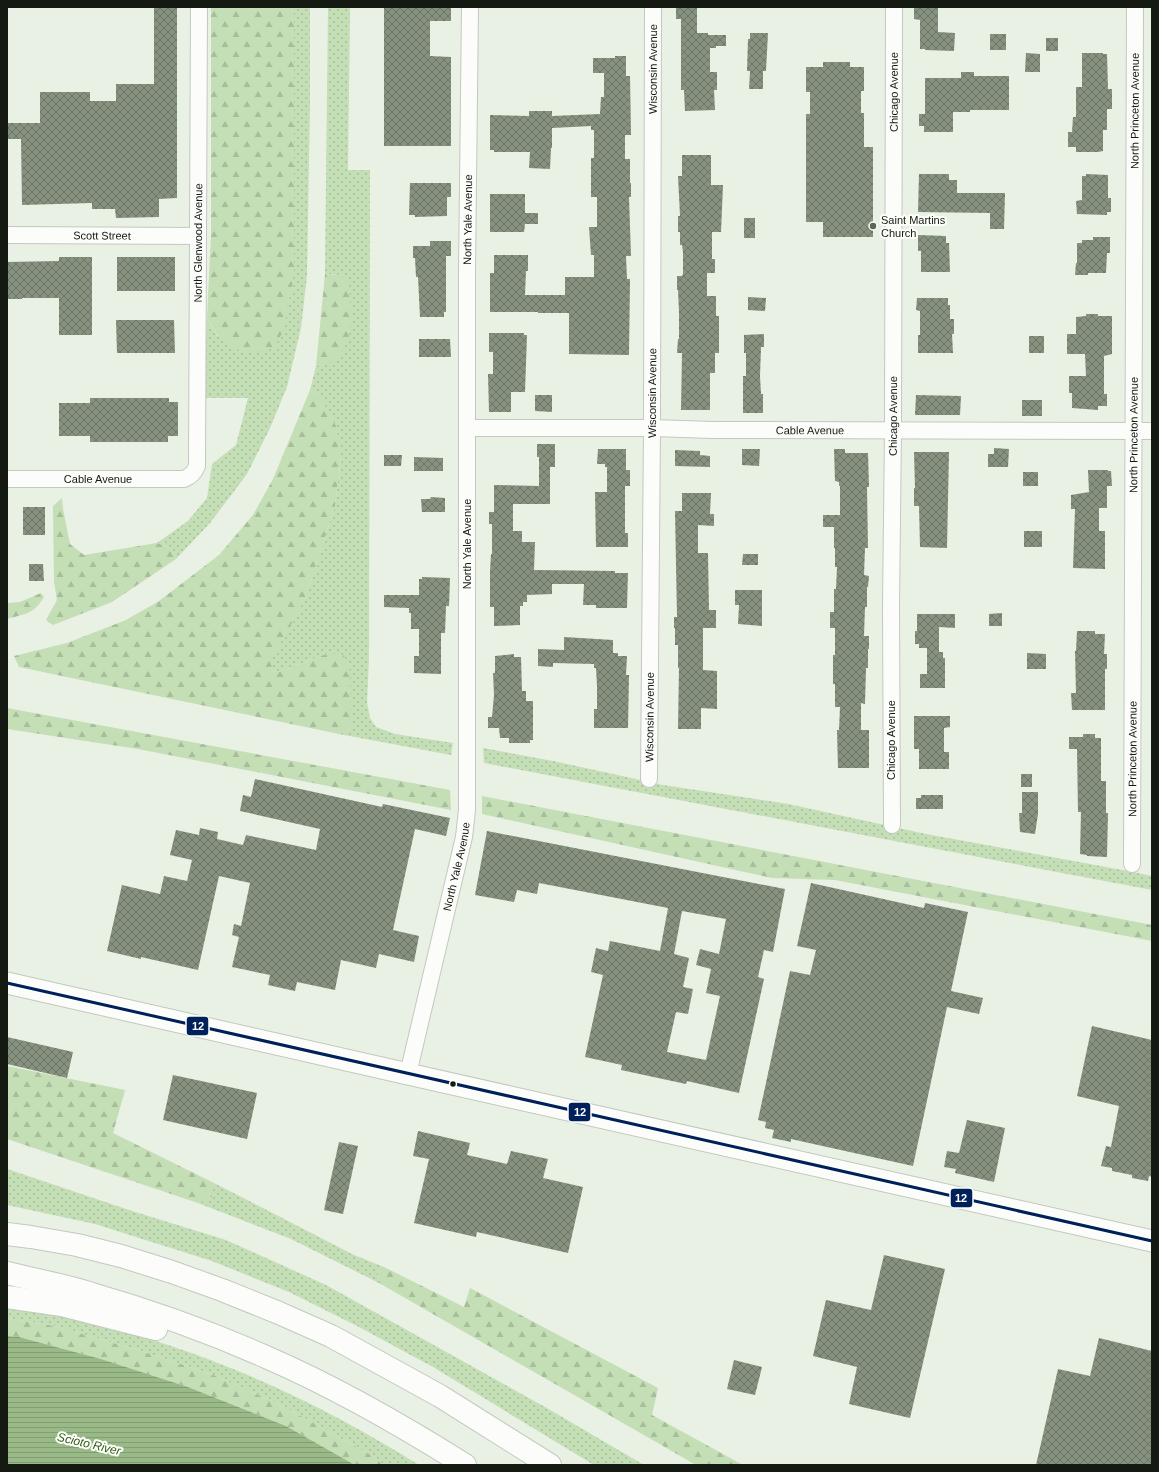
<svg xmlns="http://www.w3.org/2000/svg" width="1159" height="1472" font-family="Helvetica,sans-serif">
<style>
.grass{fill:url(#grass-dots)}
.forest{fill:url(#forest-firs)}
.water{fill:url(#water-rules)}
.building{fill:url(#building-cross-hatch);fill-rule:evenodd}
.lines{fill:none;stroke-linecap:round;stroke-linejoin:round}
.minor-casing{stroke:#c2c9bf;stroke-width:18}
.major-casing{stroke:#c2c9bf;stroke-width:23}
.highway-casing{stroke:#c2c9bf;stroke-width:24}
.minor{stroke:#fcfdfb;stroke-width:16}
.major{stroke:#fcfdfb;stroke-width:21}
.highway{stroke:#fcfdfb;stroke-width:22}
.bus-1-casing{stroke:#fcfffa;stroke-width:6}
.bus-1{stroke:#00205b;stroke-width:3}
.poi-dot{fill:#5e655b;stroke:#fcfffa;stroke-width:1.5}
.bus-dot{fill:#141911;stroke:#fcfffa;stroke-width:1.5}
.labels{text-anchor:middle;stroke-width:4;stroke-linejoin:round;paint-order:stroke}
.street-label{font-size:11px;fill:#141911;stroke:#fcfffa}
.poi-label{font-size:11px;fill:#141911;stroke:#fcfffa;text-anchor:start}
.water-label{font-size:12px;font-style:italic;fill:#345c16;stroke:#fcfffa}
.line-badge{stroke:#fcfffa;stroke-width:1.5}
.badge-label{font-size:11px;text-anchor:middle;font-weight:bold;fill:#fff}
</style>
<defs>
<pattern id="grass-dots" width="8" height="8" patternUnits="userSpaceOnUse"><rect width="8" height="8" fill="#c4deb5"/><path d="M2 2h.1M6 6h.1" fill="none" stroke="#a8be9b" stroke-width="1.8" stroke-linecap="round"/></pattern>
<pattern id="forest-firs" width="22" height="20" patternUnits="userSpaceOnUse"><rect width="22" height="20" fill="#c4deb5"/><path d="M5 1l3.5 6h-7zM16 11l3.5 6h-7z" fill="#a8be9b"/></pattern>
<pattern id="water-rules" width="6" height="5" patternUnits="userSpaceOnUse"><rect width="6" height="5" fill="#99b987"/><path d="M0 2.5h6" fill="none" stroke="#839e74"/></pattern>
<pattern id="building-cross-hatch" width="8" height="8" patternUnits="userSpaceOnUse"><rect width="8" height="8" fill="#86927f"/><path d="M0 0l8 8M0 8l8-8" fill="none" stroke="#6c7667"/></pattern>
</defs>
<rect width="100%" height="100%" fill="#e8f1e4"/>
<!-- grass -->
<g class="grass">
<path d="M294 7H310V102L307 275 301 328 287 387 270 428 247 474 210 523 176 559 169 547 157 543 188 521 207 498 212 464 236 445 248 398H204L207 318 217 336 294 275Z"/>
<path d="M328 7H350L348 170H370L369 659 367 702 370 718 376 727 395 734 453 743 451 755 339 734 351 729 329 653 279 672 271 670 272 657 306 597 335 506 341 457 319 394 310 390 316 366 330 362 340 275 325 274Z"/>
<path d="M483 748 558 762 663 785 788 804 926 834 1128 871 1152 876V890L484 763Z"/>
<path d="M7 1169 132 1211 226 1240 326 1285 545 1407 644 1465H594L433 1367 359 1327 289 1292 212 1261 95 1224 7 1205Z"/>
<path d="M212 1182 354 1255 384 1267 378 1274 379 1283 291 1239 198 1203 211 1198Z"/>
<path d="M7 1308C155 1327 294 1387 419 1465H385L371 1455 281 1405 211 1374 138 1350 54 1326 7 1318Z"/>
</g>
<!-- forest -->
<g class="forest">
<path d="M211 7H294V275L284 329 275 347 254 353 235 349 217 335 207 318 211 235Z"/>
<path d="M325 274 340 275 349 284C351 311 357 345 331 362 327 364 320 365 316 366Z"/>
<path d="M310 390 319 394 337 428 341 457 335 506 306 597 273 657 271 670 279 672 329 653 344 655 350 671 351 729 339 734 19 667 14 656 67 643 126 620 159 601 219 555 253 515 273 479Z"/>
<path d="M62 498 63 509 70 544 84 555 157 543 169 547 176 559 112 602 53 625 46 620 57 600 54 582 53 506Z"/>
<path d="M41 593 44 597C34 614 25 614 7 619V603L20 602Z"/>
<path d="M7 708 450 790 451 810 138 749 7 729Z"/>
<path d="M482 796 1152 925V941L835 880 772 878 482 814Z"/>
<path d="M7 1066 125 1090 113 1133 212 1182V1198L198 1203 7 1139Z"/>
<path d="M384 1267 464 1307 470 1288 658 1388 652 1415 743 1465H696L379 1283 378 1274Z"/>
<path d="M7 1318 54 1326 138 1350 211 1374 281 1405 371 1455 385 1465H355L286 1426 188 1387 101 1359 19 1337 7 1336Z"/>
</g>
<!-- water -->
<path class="water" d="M7 1336 19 1337 101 1359 188 1387 286 1426 355 1465H7Z"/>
<!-- building -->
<g class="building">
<path d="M154 7H177V198L159 199V217L116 218 115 209H92V203L22 205 21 139H7V123H40V92H90V101H116V84H154Z"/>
<path d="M384 7H451V21H430V56L451 57V146H384Z"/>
<path d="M676 7H697V33H708V35H726V46H716V48H710V72H717V90H714L715 110 685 111 684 90H681V19H676Z"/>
<path d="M914 7H938V32L955 33 954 51 925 50V49H920V20L914 19Z"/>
<path d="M750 33H768L766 71H763V89H749L750 71H747L748 39H750Z"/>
<rect x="990" y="34" width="16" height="16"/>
<rect x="1046" y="38" width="12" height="13"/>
<path d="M1026 53 1040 54V72H1025Z"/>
<path d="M1082 53H1103V54H1107L1108 89H1112V109H1107V130H1103V151L1098 152H1076V147H1068V132H1072L1073 117H1076V87H1082Z"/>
<path d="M615 56H626V76H630L631 135H625V159H630V183H631V197H629L631 256H626L627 279H630L629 355 569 354V313H538V312H490V273H494V255H528V271H526L525 295H565V277H594V255H591L589 227H597V197H591V158H594V130H591V126L552 128V148H551L550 169 529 168 530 152H494V150H490V115L529 116V111H552V116L600 114 601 97H604V73H593V58H615Z"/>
<path d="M823 62H850V67H864V91H861V113H864V147H873V237H823V222H806V114H810V92H806V67H823Z"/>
<path d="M961 72H974V76H1009V110H970V112H953V132H924V126H919V114H925V78H961Z"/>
<path d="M682 155H711V185H723L721 232H712V259H715V273H707V296H716V316H719V353H715V373H710V410H681L682 353H677L678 339H679V312L678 290H677V276H682L683 274V252L682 245H680V232H678V216H680L678 176H682Z"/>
<path d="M919 174H949V180H957V193H1005L1004 229H990V213L918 212Z"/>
<path d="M1086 174 1108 175V198H1111V212H1107V215L1077 214 1076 201 1082 200V176H1086Z"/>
<path d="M410 183H451V197H447V216L415 217V215H409Z"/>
<path d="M490 194H525V213H538V224H525L524 232H490Z"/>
<rect x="744" y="218" width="11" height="20"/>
<path d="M918 235 946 236V243H949L950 272H921V251H918Z"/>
<path d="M1093 237H1110V253H1107L1106 273H1088V275H1075L1076 263H1077V243H1082V240H1093Z"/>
<path d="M430 241H451V256H446V312H444V317H420L418 277H416L415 258H413V246H430Z"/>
<path d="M59 257H92V335H59V298H22V299H7V262L59 261Z"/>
<rect x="117" y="257" width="58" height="34"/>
<path d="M748 297 766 298 765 311 748 310Z"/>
<path d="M917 298H948V305H950V319H954V334H952L953 353H918V335H920V311L916 310Z"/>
<path d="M1086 314H1098V316H1112V354L1104 356V394H1107V406H1098V410L1072 408V393H1069V376H1086L1085 354H1067V334H1076V317L1086 316Z"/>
<path d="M116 320H174L175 353H117Z"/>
<path d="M489 333H524V335H527L525 392H511V412H489L488 374H493V352H489Z"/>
<path d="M764 334V347H761L760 376 761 394H763V413H743V376H746V353H744V335Z"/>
<rect x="1029" y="336" width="15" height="17"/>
<path d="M419 339H450L451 357H419Z"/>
<path d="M535 395H552V412L535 411Z"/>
<path d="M916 395 961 396 960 415H915Z"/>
<path d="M90 398H169V402H178V436H168V442H90V436H59V403H90Z"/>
<rect x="1022" y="400" width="20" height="16"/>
<path d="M537 444H555V467H550V504H513V531H522V542H535L534 570 615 571V573H628L627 608H596V605H583L584 584H552V594L527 595V602H523V606H520V625L494 626V607H490V571L491 554H492V524H489V512H494V485L539 486V457H537Z"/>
<path d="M994 448 1009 449 1008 467H988V454H994Z"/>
<path d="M598 449H626V470H630V486H625V533H628V547H596L595 492H607V467H605V464H597Z"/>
<path d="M742 449H760L759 466 742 465Z"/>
<path d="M834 449H845V453H868L869 487H867L868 548H865L864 575 869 576 868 587H867V607H865L864 636H869V649H868V668H866L865 704 861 703V730H869V768H838L837 730H839L840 707H835V684H833V655H835V628H830V612H834V589H836L837 567H835V548H834V527H823V515H840V486H839V482L835 481Z"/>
<path d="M675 450 700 451V455L710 456V467L675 466Z"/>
<path d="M914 452H949L947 548 920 547 919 506H914V488H915Z"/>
<path d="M384 455H402L401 466H384Z"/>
<path d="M414 457 443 458V471H414Z"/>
<path d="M1088 470H1108V471H1111L1112 486H1107V508H1099V531H1105V569L1073 568 1075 509H1071V495L1089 492Z"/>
<rect x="1023" y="472" width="15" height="14"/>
<path d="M682 493H711L710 514H714V526L698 525V553H708L709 610H716V628H703V670L717 671V709L701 708V729H678L679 668H678V645H675V628H674V617H677L675 511H682Z"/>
<path d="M431 497 445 498V512H422L421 499H430Z"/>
<rect x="23" y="507" width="22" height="28"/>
<rect x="1024" y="531" width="18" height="16"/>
<path d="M743 554H758V565H742Z"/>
<path d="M29 564H43L44 581H29Z"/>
<path d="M422 577 450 578 449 606H446L445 633H441V674L414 673V656H419V629H411V613H409V608L384 607V595H419V579H422Z"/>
<path d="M735 590H762V626L738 624 739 605H735Z"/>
<path d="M1002 613V626H989V614Z"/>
<path d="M917 614H955V628L939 627V652H943V658H945V688H920V674H927V648H919V644H915V631H917Z"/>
<path d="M1077 631H1095V634H1105L1104 654H1107V669H1105V710H1072L1071 693H1076L1075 651H1076Z"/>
<path d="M564 637 613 640V653H618V656H627L626 675H629L628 728H594V709H597V686L596 668H594V664L553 663V667L538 666V649L564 650Z"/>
<path d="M1027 653 1046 654V669H1027Z"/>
<path d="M514 654V657H521L522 691H526V701H533V740H530V743H509V738H500L499 728H488V717H492L494 695 493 673H495V656Z"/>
<path d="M914 716H950V727L944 728V752H949V769H919V749H914Z"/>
<path d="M1083 734H1095V738H1101V781H1106V813H1108L1107 857 1087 856V855L1080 854 1081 812H1078L1077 749H1069V737H1083Z"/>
<rect x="1021" y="774" width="11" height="13"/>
<path d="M255 779 382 807 383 804 450 818 446 836 415 829 393 930 419 936 414 962 379 954 376 968 341 960 335 990 297 982 295 991 268 985 270 975 232 967 239 937 232 935 234 924 241 926 250 883 219 876 198 970 141 957V959L107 951 122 885 160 894 164 876 187 881 192 860 170 855 176 830 199 835 200 828 218 832 217 839 243 845 246 835 316 850 320 829 240 811 243 795 251 797Z"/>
<path d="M1022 792H1038V814L1035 834 1020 832 1019 813H1022Z"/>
<path d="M921 795H943V809H916V798H921Z"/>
<path d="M487 831 785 889 773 952 764 950 758 977 764 979 739 1093 687 1081 686 1084 621 1070 622 1065 585 1057 603 975 591 972 596 948 608 951 610 941 660 951 668 908 539 883 537 894 517 890 514 902 475 895ZM682 911 726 919 719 954 700 949 696 965 711 969 706 993 720 996 706 1060 667 1052 676 1012 688 1014 693 989 683 987 689 958 674 954Z"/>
<path d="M811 883 924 908 925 903 968 912 951 991 983 998 979 1014 947 1007 913 1166 791 1139V1142L772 1138 774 1130 765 1128 766 1122 758 1120 790 971 810 975 816 950 797 946Z"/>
<path d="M1092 1026 1152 1040V1177L1149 1176 1148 1181 1132 1178V1175L1112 1171V1168L1101 1166 1106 1146 1111 1147 1119 1106 1077 1096Z"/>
<path d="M7 1037 73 1052 67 1078 7 1064Z"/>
<path d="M173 1075 257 1093 247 1139 163 1120Z"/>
<path d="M967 1120 1005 1128 994 1182 955 1173 956 1169 944 1167 947 1151 959 1153Z"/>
<path d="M418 1131 470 1143 467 1155 507 1164 511 1151 548 1159 543 1178 583 1187 568 1253 477 1232 476 1237 414 1223 429 1159 413 1156Z"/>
<path d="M339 1142 358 1146 343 1214 324 1210Z"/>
<path d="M884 1255 945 1269 910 1418 849 1404 857 1367 813 1356 826 1300 871 1310Z"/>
<path d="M1099 1338 1152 1351V1465H1036L1058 1369 1090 1376Z"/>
<path d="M734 1360 762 1367 755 1395 727 1389Z"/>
</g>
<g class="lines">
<defs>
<g id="minor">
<path id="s1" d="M7 235 197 236"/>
<path id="s2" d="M468 428H652L713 430 1152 431"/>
<path id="s3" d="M7 479H184C191 476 194 473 197 466L199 7"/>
<path id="s4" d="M649 779 652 428 653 7"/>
<path id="s5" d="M892 825 891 607 893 430 894 7"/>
<path id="s6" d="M1132 864 1135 7"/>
<path id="s7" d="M408 1074 464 837 467 810V272L470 7"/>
</g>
<path id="major" d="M7 983 408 1074 1152 1241"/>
<g id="highway">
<path d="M7 1234 31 1237 77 1245 121 1256 172 1272 222 1290 279 1313 331 1336 440 1396 550 1465"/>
<path d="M7 1273C35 1280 65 1285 92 1294 151 1311 210 1332 266 1357 333 1386 403 1426 465 1465"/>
<path d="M7 1297 62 1305 156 1329"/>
</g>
</defs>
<!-- minor casing -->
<use href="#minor" class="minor-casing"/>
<!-- major casing -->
<use href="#major" class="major-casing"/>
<!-- highway casing -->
<use href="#highway" class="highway-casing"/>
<!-- minor -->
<use href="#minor" class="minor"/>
<!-- major -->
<use href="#major" class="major"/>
<!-- highway -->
<use href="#highway" class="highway"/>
<defs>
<path id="bus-1" d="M7 983 1152 1241"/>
</defs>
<!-- bus-1 casing -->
<use href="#bus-1" class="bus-1-casing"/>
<!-- bus-1 -->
<use href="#bus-1" class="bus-1"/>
</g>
<!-- markers -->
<circle class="poi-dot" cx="873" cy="226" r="4"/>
<circle class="bus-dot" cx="453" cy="1084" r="3.5"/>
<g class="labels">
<!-- street labels -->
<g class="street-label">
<text dy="4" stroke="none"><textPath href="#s4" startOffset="710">Wisconsin Avenue</textPath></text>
<text dy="4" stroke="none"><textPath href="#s5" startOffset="733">Chicago Avenue</textPath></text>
<text dy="4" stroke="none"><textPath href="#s6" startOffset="753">North Princeton Avenue</textPath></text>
<text dy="4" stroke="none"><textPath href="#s7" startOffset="861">North Yale Avenue</textPath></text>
<text dy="4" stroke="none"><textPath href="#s1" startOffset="95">Scott Street</textPath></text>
<text dy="4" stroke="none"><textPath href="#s3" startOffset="419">North Glenwood Avenue</textPath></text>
<text dy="4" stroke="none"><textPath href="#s4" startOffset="386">Wisconsin Avenue</textPath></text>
<text dy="4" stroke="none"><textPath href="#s5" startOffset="409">Chicago Avenue</textPath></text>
<text dy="4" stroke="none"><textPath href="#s2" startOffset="342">Cable Avenue</textPath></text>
<text dy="4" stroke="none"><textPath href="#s6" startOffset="429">North Princeton Avenue</textPath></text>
<text dy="4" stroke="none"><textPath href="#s3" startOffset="91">Cable Avenue</textPath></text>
<text transform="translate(467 544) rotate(-90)" y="4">North Yale Avenue</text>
<text dy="4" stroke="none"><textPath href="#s4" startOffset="62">Wisconsin Avenue</textPath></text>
<text transform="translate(891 740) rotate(-90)" y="4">Chicago Avenue</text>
<text dy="4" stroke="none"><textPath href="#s6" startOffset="105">North Princeton Avenue</textPath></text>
<text dy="4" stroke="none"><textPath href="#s7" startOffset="213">North Yale Avenue</textPath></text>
</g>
<!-- poi labels -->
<g class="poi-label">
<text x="881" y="224">Saint Martins<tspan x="881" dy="13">Church</tspan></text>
</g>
<!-- water labels -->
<g class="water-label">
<text transform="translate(89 1444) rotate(13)" y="4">Scioto River</text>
</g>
</g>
<g class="line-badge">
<rect x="186" y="1016" width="23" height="20" rx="4" fill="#00205b"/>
<rect x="568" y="1102" width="23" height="20" rx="4" fill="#00205b"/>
<rect x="950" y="1188" width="23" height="20" rx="4" fill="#00205b"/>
</g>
<g class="badge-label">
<text x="198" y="1030">12</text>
<text x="580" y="1116">12</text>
<text x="961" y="1202">12</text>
</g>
<!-- border -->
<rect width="1159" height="1472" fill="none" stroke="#141911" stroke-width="16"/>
</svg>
